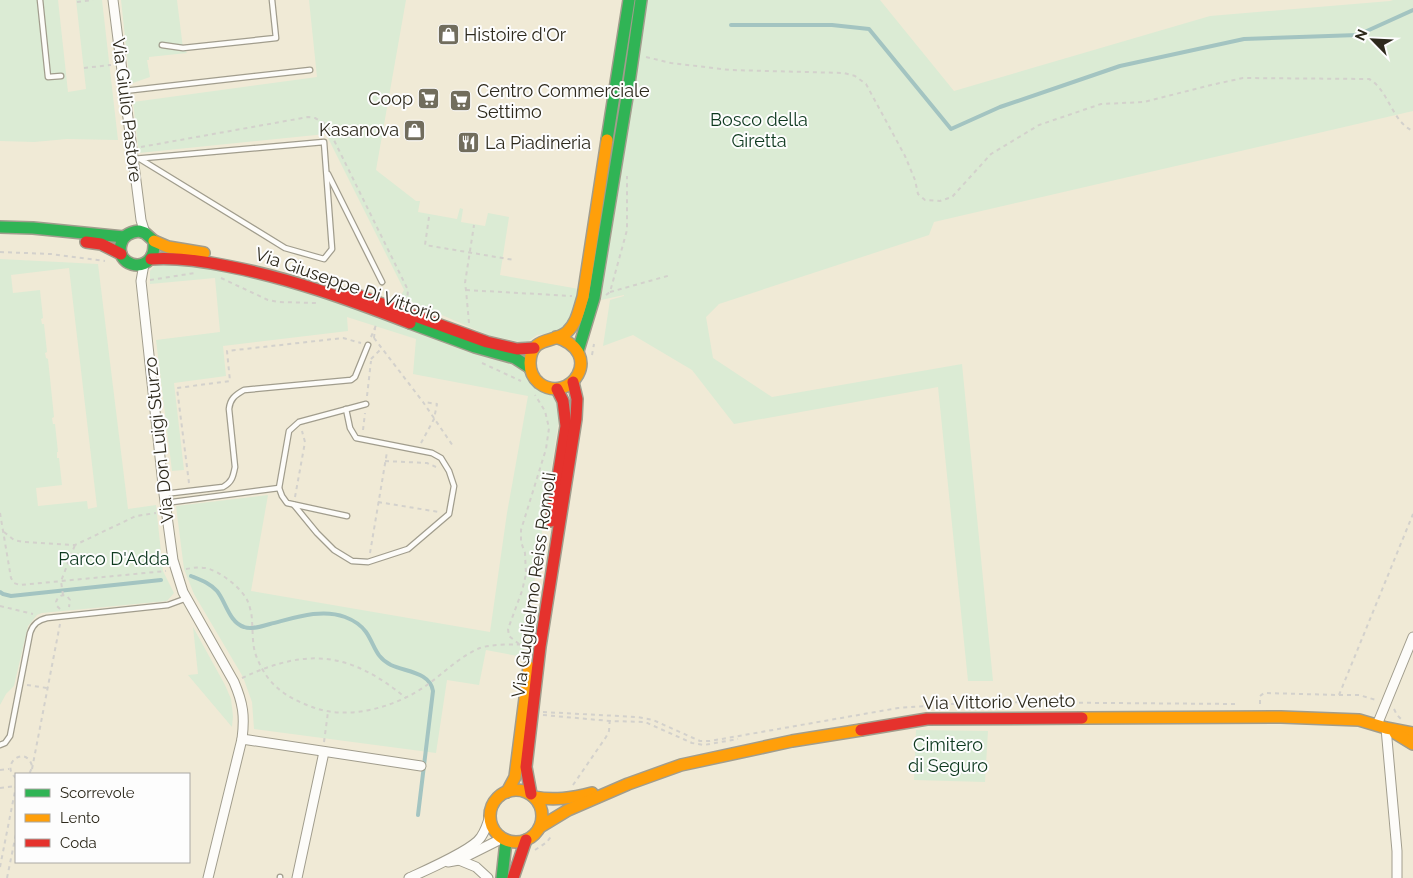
<svg xmlns="http://www.w3.org/2000/svg" width="1413" height="878" font-family="Raleway,sans-serif">
<style>
.green{fill:#dbebd4;fill-rule:evenodd}
.lines{fill:none;stroke-linecap:round;stroke-linejoin:round}
.stream{stroke:#a3c4c1;stroke-width:4}
.lane-casing{stroke:#a19d8d;stroke-width:7}
.street-casing{stroke:#a19d8d;stroke-width:11}
.fast-casing{stroke:#a19d8d;stroke-width:14}
.slow-casing{stroke:#a19d8d;stroke-width:14}
.jam-casing{stroke:#a19d8d;stroke-width:14}
.path{stroke:#d3d1cc;stroke-width:2;stroke-dasharray:4 4;stroke-linecap:butt}
.lane{stroke:#fdfcf9;stroke-width:4.5}
.street{stroke:#fdfcf9;stroke-width:9}
.fast{stroke:#30b455;stroke-width:11}
.slow{stroke:#ff9f0a;stroke-width:11}
.jam{stroke:#e5322d;stroke-width:11}
.labels{text-anchor:middle;stroke-width:4;stroke-linejoin:round;paint-order:stroke}
.poi-label{font-size:18px;fill:#2d291c;stroke:#fdfdfd;text-anchor:start}
.street-label{font-size:18px;fill:#2d291c;stroke:#fdfdfd}
.park-label{font-size:18px;fill:#0d381e;stroke:#fdfdfd}
</style>
<rect width="100%" height="100%" fill="#f0ead6"/>
<!-- green -->
<g class="green">
<path d="M0 0H58L68 92 86 89 76 0H102L118 140 67 139 34 142 0 141Z"/>
<path d="M121 0H177L183 48 187 53 149 57V60H147L150 77 130 84Z"/>
<path d="M309 0H406L376 170 416 201H420L418 212 457 219 460 208 463 209 461 222 485 226 488 213 509 217 500 275 579 289 578 296 566 327 555 333 537 335 526 343 488 335 400 297 404 290 326 134 139 153 133 102 317 77Z"/>
<path d="M646 0H880L954 91 1210 16 1390 1 1393 0H1413V111L934 222 929 235 719 304 706 317 713 358 772 397 962 364 993 681H968L938 387 734 424 692 370 633 335 603 346 610 300 624 296V295L601 300 635 85Z"/>
<path d="M0 259 98 264 128 509 156 505 163 571 174 593 167 601 42 613 37 615 28 626 14 686 6 694 0 705ZM69 268 97 507 88 509 87 501 38 506 36 488 62 485 59 458H57V452H58L55 424H53L52 418 54 417 48 359 46 358 45 353 47 352 44 324H42L41 319 43 318 40 290 13 293 11 275Z"/>
<path d="M168 263 233 270 329 298 462 348 522 368 538 389 553 395 560 412 523 657 486 650 479 685 447 680 436 753 254 729 252 702 243 677 194 594 184 569 176 506 268 495 251 591 490 632 507 513 528 396 413 374 416 339 347 317 348 331 223 346 226 376 174 383 184 470 172 471 156 340 220 332 215 278 150 284V271L156 264Z"/>
<path d="M193 627 225 685 231 699 233 716 232 727 188 675 198 674Z"/>
<path d="M916 730 988 731 985 782 914 780Z"/>
</g>
<g class="lines">
<!-- stream -->
<g class="stream">
<path d="M731 25H832L869 29 951 129 1000 107 1120 66 1244 39 1358 35 1413 10"/>
<path d="M191 576C201 580 210 583 217 591 226 602 229 622 244 627 252 630 262 626 270 624 294 618 321 608 345 617 353 620 361 625 366 632 375 645 375 657 391 665 406 672 430 672 433 691L418 815"/>
<path d="M0 592 3 594 11 596 161 580"/>
</g>
<defs>
<g id="lane">
<path d="M40 0 48 77 61 76"/>
<path d="M162 45 183 48 276 38 272 0"/>
<path d="M124 91 310 70"/>
<path d="M133 159 324 142 332 249 324 259 285 248 140 159"/>
<path d="M328 174 382 282"/>
<path d="M164 494 223 487C232 482 233 477 235 467L229 409C230 399 235 395 244 390L351 380 355 377 368 345"/>
<path d="M165 503 279 488"/>
<path d="M294 505 317 533 334 550 352 561 368 562 408 549 449 514 454 486 449 471 441 458 432 453 356 438 350 428 346 409"/>
<path d="M347 516 287 503 282 496 279 488 289 431 299 422 366 404"/>
<path d="M0 745 5 743 10 736 30 633C33 624 38 620 47 618L168 605 187 598"/>
<path d="M280 877V878"/>
</g>
<g id="street">
<path d="M113 0 141 220 145 233"/>
<path d="M144 264 141 281 164 494 173 560 183 592 234 682C243 703 245 716 242 739L208 878"/>
<path d="M1377 725 1413 637"/>
<path d="M1386 728 1397 851V878"/>
<path d="M242 739 421 766"/>
<path d="M459 860 476 867 488 878"/>
<path d="M448 862 459 860 503 838"/>
<path d="M297 878 324 752"/>
<path d="M409 878C424 871 473 850 481 837 485 831 488 823 490 815"/>
</g>
<g id="fast">
<path d="M607 140 629 0"/>
<path d="M0 227 33 228 124 237"/>
<path d="M139 231 145 233 154 241C154 245 154 250 153 253 146 274 115 265 121 244 123 235 130 232 139 231Z"/>
<path d="M410 323 475 347 515 358 529 367"/>
<path d="M578 351 594 298 627 97 641 0"/>
<path d="M502 878 506 841"/>
</g>
<g id="slow">
<path d="M154 241 168 247 204 253"/>
<path d="M556 337C606 353 570 406 539 383 533 378 530 371 530 363 531 335 553 344 567 332 577 323 579 309 583 297L607 140"/>
<path d="M1082 718 1281 717 1359 720 1386 728 1413 733"/>
<path d="M1395 733 1413 744"/>
<circle cx="516" cy="816" r="26"/>
<path d="M507 792 515 777 529 667"/>
<path d="M534 797C554 801 572 798 592 793"/>
<path d="M540 827 568 810 628 784 681 765 792 741 861 730"/>
</g>
<g id="jam">
<path d="M86 242 101 244 121 254"/>
<path d="M151 259C177 257 202 261 227 266 290 278 350 300 410 323"/>
<path d="M349 292 487 342 517 349 534 348"/>
<path d="M551 521 566 426 563 401 557 389"/>
<path d="M861 730 927 719 1082 718"/>
<path d="M531 794 526 767 540 647 576 419 577 399 573 382"/>
<path d="M513 878 526 840"/>
</g>
</defs>
<!-- lane casing -->
<use href="#lane" class="lane-casing"/>
<!-- street casing -->
<use href="#street" class="street-casing"/>
<!-- fast casing -->
<use href="#fast" class="fast-casing"/>
<!-- slow casing -->
<use href="#slow" class="slow-casing"/>
<!-- jam casing -->
<use href="#jam" class="jam-casing"/>
<!-- path -->
<g class="path">
<path d="M77 2 93 0"/>
<path d="M646 57 671 63 730 70 844 73 855 76 866 84 905 156 915 180 918 194 925 200 940 201 952 197 991 154 1039 125 1101 104 1144 102 1211 85 1243 78 1369 79C1389 90 1391 121 1413 131"/>
<path d="M84 68 111 65"/>
<path d="M141 147 308 117 315 118 326 124 408 290 407 301"/>
<path d="M429 217 425 245 514 260"/>
<path d="M0 252 51 254 105 261"/>
<path d="M221 278 268 300 278 302 316 303"/>
<path d="M150 280 195 273"/>
<path d="M466 290 572 296"/>
<path d="M610 292 671 275"/>
<path d="M606 295 610 292 627 230V176"/>
<path d="M469 323 466 290 465 283 474 225"/>
<path d="M371 337 377 323"/>
<path d="M374 338 423 402 453 446"/>
<path d="M374 338 375 328"/>
<path d="M592 355 594 344"/>
<path d="M371 359 382 348"/>
<path d="M482 363 521 381"/>
<path d="M367 396 371 361"/>
<path d="M363 430 365 413"/>
<path d="M421 443 434 419 437 404 424 402"/>
<path d="M385 461 427 463 436 467"/>
<path d="M189 483 177 388 230 381 227 351 343 338 361 343"/>
<path d="M295 497 305 442 302 431"/>
<path d="M378 502 439 512"/>
<path d="M0 513 11 578 14 583 20 585 166 571"/>
<path d="M4 532 14 540 23 542 75 545 136 516 156 513"/>
<path d="M370 553 387 452"/>
<path d="M186 569C192 568 198 567 205 568 219 570 243 589 248 602 250 607 252 615 252 621 253 633 252 647 257 658 268 685 285 697 312 707 349 721 396 707 427 685 444 673 460 656 480 648 490 644 518 644 529 645"/>
<path d="M63 595 61 581 75 545"/>
<path d="M0 606 33 614"/>
<path d="M60 609 57 606 56 602C58 596 62 594 67 596L70 600 69 607"/>
<path d="M519 644 509 636 508 629 522 591 526 574 525 553 521 542V530L546 449 549 428 545 411 535 395"/>
<path d="M242 678C308 647 350 652 406 698"/>
<path d="M27 685 47 688"/>
<path d="M1339 695H1359L1376 700"/>
<path d="M1260 704V696L1264 693 1339 695 1413 514"/>
<path d="M1394 709 1397 715 1401 719"/>
<path d="M543 712 637 717 653 720 700 741H710L898 708 979 702 1236 704"/>
<path d="M543 715 610 721 645 722 692 743 704 745 738 739"/>
<path d="M324 742 328 712"/>
<path d="M32 769 60 624"/>
<path d="M0 770 9 769"/>
<path d="M16 778C0 765 23 746 31 763 33 767 31 770 29 774"/>
<path d="M573 785 606 737 609 731 610 716"/>
<path d="M0 788 16 786"/>
<path d="M535 850 547 842 552 835"/>
<path d="M0 867 16 786"/>
<path d="M7 878 16 834"/>
</g>
<!-- lane -->
<use href="#lane" class="lane"/>
<!-- street -->
<use href="#street" class="street"/>
<!-- fast -->
<use href="#fast" class="fast"/>
<!-- slow -->
<use href="#slow" class="slow"/>
<!-- jam -->
<use href="#jam" class="jam"/>
</g>
<!-- icons -->
<defs>
<symbol id="shop-square" viewBox="-11 -11 22 22"><rect x="-9" y="-9" width="18" height="18" rx="4" fill="#716d5d" stroke="#fdfdfd"/><path d="M-5-2.5h2.3a2.7 3.5 0 0 1 5.4 0H5L5.5 6h-11ZM-1.5-2.5h3a1.5 2.3 0 0 0-3 0Z" fill="#fff"/></symbol>
<symbol id="supermarket-square" viewBox="-11 -11 22 22"><rect x="-9" y="-9" width="18" height="18" rx="4" fill="#716d5d" stroke="#fdfdfd"/><path d="M-6-5.5h2.5l.6 2H6L4.5 2H-2.5L-4.4-4H-6ZM-1.5 3.2a1.3 1.3 0 1 0 .1 0ZM3 3.2a1.3 1.3 0 1 0 .1 0Z" fill="#fff"/></symbol>
<symbol id="restaurant-square" viewBox="-11 -11 22 22"><rect x="-9" y="-9" width="18" height="18" rx="4" fill="#716d5d" stroke="#fdfdfd"/><path d="M-5-6h1v4h1v-4h1v4h1v-4h1v5L-1.5 .5V6h-2V.5L-5-1ZM5-6V6H3V1.5H1.5Q1.5-4 5-6Z" fill="#fff"/></symbol>
</defs>
<g fill-rule="evenodd">
<use href="#shop-square" x="436" y="22" width="25" height="25"/>
<use href="#supermarket-square" x="416" y="86" width="25" height="25"/>
<use href="#supermarket-square" x="448" y="88" width="25" height="25"/>
<use href="#shop-square" x="402" y="118" width="25" height="25"/>
<use href="#restaurant-square" x="456" y="130" width="25" height="25"/>
</g>
<g class="labels">
<!-- poi labels -->
<g class="poi-label">
<text x="464" y="41">Histoire d'Or</text>
<text x="477" y="97">Centro Commerciale<tspan x="477" dy="21">Settimo</tspan></text>
<text x="413" y="105" text-anchor="end">Coop</text>
<text x="399" y="136" text-anchor="end">Kasanova</text>
<text x="485" y="149">La Piadineria</text>
</g>
<!-- street labels -->
<g class="street-label">
<text transform="translate(127 110) rotate(83)" y="6">Via Giulio Pastore</text>
<text transform="translate(348 285) rotate(19)" y="6">Via Giuseppe Di Vittorio</text>
<text transform="translate(159 440) rotate(-96)" y="6">Via Don Luigi Sturzo</text>
<text transform="translate(534 585) rotate(-82)" y="6">Via Guglielmo Reiss Romoli</text>
<text transform="translate(999 702) rotate(-1)" y="6">Via Vittorio Veneto</text>
</g>
<!-- park labels -->
<g class="park-label">
<text x="759" y="126">Bosco della<tspan x="759" dy="21">Giretta</tspan></text>
<text x="114" y="565">Parco D'Adda</text>
<text x="948" y="751">Cimitero<tspan x="948" dy="21">di Seguro</tspan></text>
</g>
</g>
<!-- legend -->
<rect x="15" y="773" width="175" height="90" fill="#fdfdfd" stroke="#aaa8a3"/>
<rect x="25" y="789" width="25" height="8" fill="#30b455" stroke="#aaa8a3"/>
<text x="60" y="798" font-size="15" fill="#2d291c">Scorrevole</text>
<rect x="25" y="814" width="25" height="8" fill="#ff9f0a" stroke="#aaa8a3"/>
<text x="60" y="823" font-size="15" fill="#2d291c">Lento</text>
<rect x="25" y="839" width="25" height="8" fill="#e5322d" stroke="#aaa8a3"/>
<text x="60" y="848" font-size="15" fill="#2d291c">Coda</text>
<!-- north arrow -->
<g transform="translate(1373 40) rotate(294)" stroke="#fdfdfd" stroke-width="4" paint-order="stroke">
<path d="M0-4L9 19L0 12L-9 19Z" fill="#2d291c"/>
<text y="-8" font-size="14" font-weight="bold" text-anchor="middle" fill="#2d291c">N</text>
</g>
</svg>
